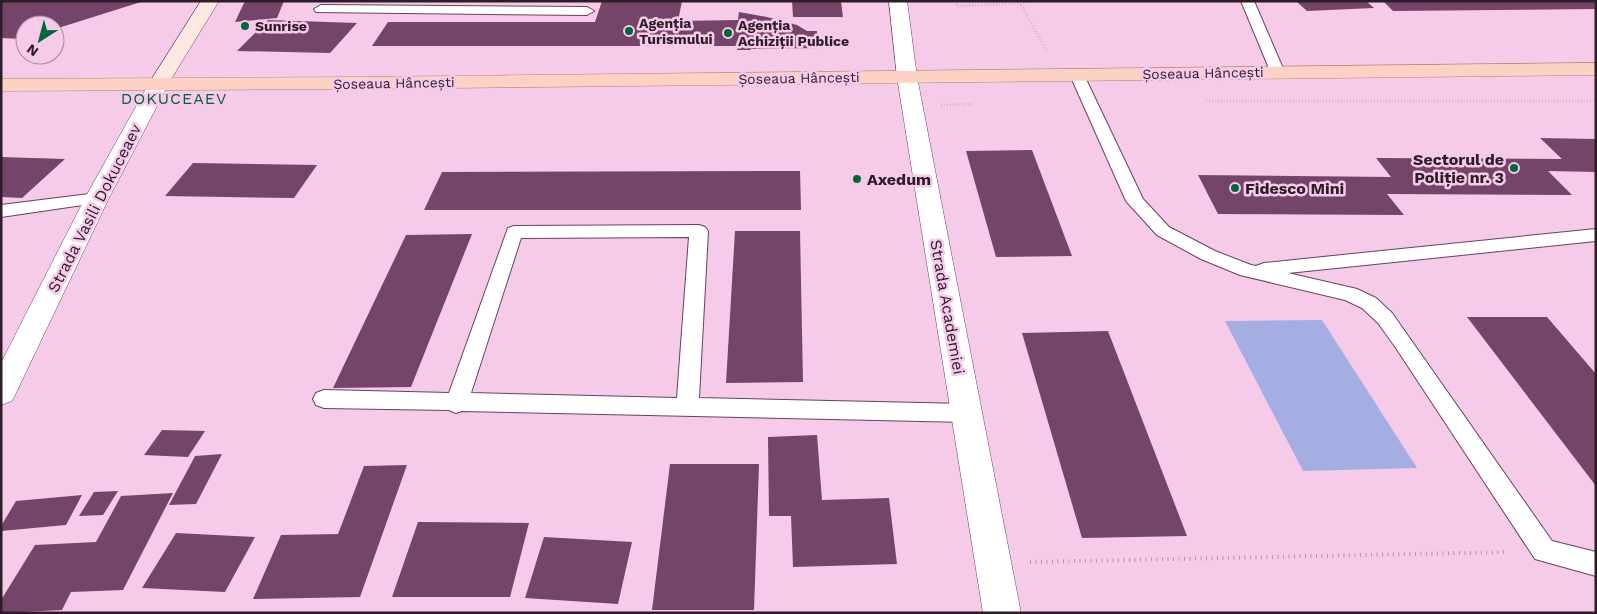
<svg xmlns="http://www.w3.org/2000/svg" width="1597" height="614" font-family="'Work Sans',sans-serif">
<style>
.green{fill:#a5aee3}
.building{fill:#744568}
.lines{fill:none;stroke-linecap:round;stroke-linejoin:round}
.service-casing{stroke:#68435e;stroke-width:2}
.minor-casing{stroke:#68435e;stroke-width:1}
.tertiary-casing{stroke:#68435e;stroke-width:1}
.secondary-casing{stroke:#68435e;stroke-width:1}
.primary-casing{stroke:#b37f75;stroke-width:1}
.path-far1{stroke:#b894ad;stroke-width:2.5;stroke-dasharray:0.5 2.5;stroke-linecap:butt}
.path{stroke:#b894ad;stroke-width:4;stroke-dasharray:1 4.5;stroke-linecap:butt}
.service{fill:#fff;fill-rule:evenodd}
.minor{fill:#fff;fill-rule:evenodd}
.tertiary{fill:#fff;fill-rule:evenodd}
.secondary{fill:#fee8e2;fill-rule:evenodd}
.primary{fill:#fdd2c5;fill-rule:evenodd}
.poi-dot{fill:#00673c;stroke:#f6cae9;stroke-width:2}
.labels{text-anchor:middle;stroke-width:5;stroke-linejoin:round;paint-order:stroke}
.far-poi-label{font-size:14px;font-weight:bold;fill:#2d1d28;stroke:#f6cae9;text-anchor:start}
.far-street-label{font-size:14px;fill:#2d1d28;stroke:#f6cae9}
.far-quarter-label{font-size:16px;letter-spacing:1px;fill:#086039;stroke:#f6cae9}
.poi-label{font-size:16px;font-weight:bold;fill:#2d1d28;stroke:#f6cae9;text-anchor:start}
.street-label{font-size:16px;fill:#2d1d28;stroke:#f6cae9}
</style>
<rect width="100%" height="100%" fill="#f6cae9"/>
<!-- green -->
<path class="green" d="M1322 320 1417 468 1303 471 1225 321Z"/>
<!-- building -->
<g class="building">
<path d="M1 1H141V2L55 29V25H25V39H23L1 38Z"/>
<path d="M245 1H284L277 18 235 22Z"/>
<path d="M602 1H682L678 21 738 20 739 12 767 17 797 25 807 31H817V36L826 38 828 44 820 48 751 49 750 50H737L738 46H372L388 22H595Z"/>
<path d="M792 1H841L843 17H793Z"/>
<path d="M1296 1H1366L1374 8 1307 11Z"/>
<path d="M1383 1H1596V9L1393 11Z"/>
<path d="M268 20 357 23 330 53 237 51Z"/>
<path d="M1540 138 1596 139V172L1548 171 1572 195 1387 194 1404 215 1218 214 1198 175 1391 177 1376 158 1562 159Z"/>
<path d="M1032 150 1072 256 996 257 966 151Z"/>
<path d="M1 157 65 159 22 198 1 197Z"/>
<path d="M193 163 317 165 294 198 165 196Z"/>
<path d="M800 171 801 210H424L442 172Z"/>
<path d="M735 231H800L803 382 726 383Z"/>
<path d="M472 234 411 387 333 388 406 235Z"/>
<path d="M1467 317H1547L1596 374V486Z"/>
<path d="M1108 331 1187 536 1082 538 1022 333Z"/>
<path d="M162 430 205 431 188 457 144 455Z"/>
<path d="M817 435 822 500 889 498 897 564 793 567 791 516H769L768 437Z"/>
<path d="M222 454 196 504 169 505 195 456Z"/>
<path d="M670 464H759L754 610H652Z"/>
<path d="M407 465 360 597 253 599 281 535 338 534 364 466Z"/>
<path d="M118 491 103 515 79 516 94 492Z"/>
<path d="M173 493 123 590 71 592 62 610 1 613V600L35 545 96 542 121 496Z"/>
<path d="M82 495 66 525 1 531V526L16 501Z"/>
<path d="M418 522 529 523 510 597H392Z"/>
<path d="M176 533 255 537 225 592 142 588Z"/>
<path d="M544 537 632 542 618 604 525 598Z"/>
</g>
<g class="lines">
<defs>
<g id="service">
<path d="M1241 1H1254L1285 73 1283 76H1273L1271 73Z"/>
<path d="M321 5 587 7 594 11 587 15 316 12 314 9Z"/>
<path d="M1077 71 1082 72 1084 75 1143 199 1169 227 1215 251 1251 265 1256 266 1264 263 1596 229V241L1288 273 1357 289 1376 298 1392 313 1552 541 1596 552V576L1535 559 1396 348 1378 323 1362 308 1345 300 1240 275 1201 259 1157 235 1126 201 1070 75 1072 72Z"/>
<path d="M97 193 103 194 106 198 103 202 1 217V205Z"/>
<path d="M699 225 705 227 708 231 699 398 967 404 975 407 978 413 975 419 967 422 462 411 456 413 449 410 324 408 316 405 313 399 316 393 324 390 449 393 508 228 514 226ZM689 237 677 398 471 393 521 238Z"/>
</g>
<g id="minor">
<path d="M907 71 914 73 917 77 1021 613H983L897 77 900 73Z"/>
<path d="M158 79 165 81 168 85 109 198 16 393 12 401 1 405V363L85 198 148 85 151 81Z"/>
</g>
<path id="tertiary" d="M889 1H907L917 77 914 81 907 83 900 81 897 77Z"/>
<path id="secondary" d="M201 1H219L165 89 158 91 151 89 148 85Z"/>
<path id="primary" d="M1596 63V75L364 89 1 91V79L364 77Z"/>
</defs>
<!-- service casing -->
<use href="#service" class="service-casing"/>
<!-- minor casing -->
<use href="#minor" class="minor-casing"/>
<!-- tertiary casing -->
<use href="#tertiary" class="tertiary-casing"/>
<!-- secondary casing -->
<use href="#secondary" class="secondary-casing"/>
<!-- primary casing -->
<use href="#primary" class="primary-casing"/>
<!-- path-far1 -->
<g class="path-far1">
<path d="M955 1 957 6 1020 3"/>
<path d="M1046 50 1020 3 1047 1"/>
<path d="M1206 101H1596"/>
<path d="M941 105 973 104"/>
</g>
<!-- path -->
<path class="path" d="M1030 562 1508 552"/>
<!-- service -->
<use href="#service" class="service"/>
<!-- minor -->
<use href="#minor" class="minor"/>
<!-- tertiary -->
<use href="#tertiary" class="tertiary"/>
<!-- secondary -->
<use href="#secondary" class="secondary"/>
<!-- primary -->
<use href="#primary" class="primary"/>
</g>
<!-- markers -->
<g class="poi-dot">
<circle cx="245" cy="26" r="5"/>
<circle cx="629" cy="31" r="5"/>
<circle cx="728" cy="33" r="5"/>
<circle cx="1514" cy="168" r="5"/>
<circle cx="857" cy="179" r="5"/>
<circle cx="1235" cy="188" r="5"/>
</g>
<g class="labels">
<!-- far-poi labels -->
<g class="far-poi-label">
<text x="639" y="28">Agenția<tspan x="639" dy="16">Turismului</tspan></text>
<text x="738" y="30">Agenția<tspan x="738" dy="16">Achiziții Publice</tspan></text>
<text x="255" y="31">Sunrise</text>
</g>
<!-- far-street labels -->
<g class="far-street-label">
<text transform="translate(1203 73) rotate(-1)" y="5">Șoseaua Hâncești</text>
<text transform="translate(799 78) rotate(-1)" y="5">Șoseaua Hâncești</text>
<text transform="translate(394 83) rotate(-1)" y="5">Șoseaua Hâncești</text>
</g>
<!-- far-quarter labels -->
<g class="far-quarter-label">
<text x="174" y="104">DOKUCEAEV</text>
</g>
<!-- poi labels -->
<g class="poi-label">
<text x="1504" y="165" text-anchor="end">Sectorul de<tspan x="1504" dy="18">Poliție nr. 3</tspan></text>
<text x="867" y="185">Axedum</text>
<text x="1245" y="194">Fidesco Mini</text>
</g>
<!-- street labels -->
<g class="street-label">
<text transform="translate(94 208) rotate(-63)" y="6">Strada Vasili Dokuceaev</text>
<text transform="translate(948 307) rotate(80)" y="6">Strada Academiei</text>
</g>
</g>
<!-- border -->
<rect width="1597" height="614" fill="none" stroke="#2d1d28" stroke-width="5"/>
<!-- north arrow -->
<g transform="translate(40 40) rotate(216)"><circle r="24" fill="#f6cae9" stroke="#a6859c"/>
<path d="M0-4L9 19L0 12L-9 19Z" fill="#00673c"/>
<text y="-8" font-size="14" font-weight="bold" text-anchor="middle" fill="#2d1d28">N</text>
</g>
</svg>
